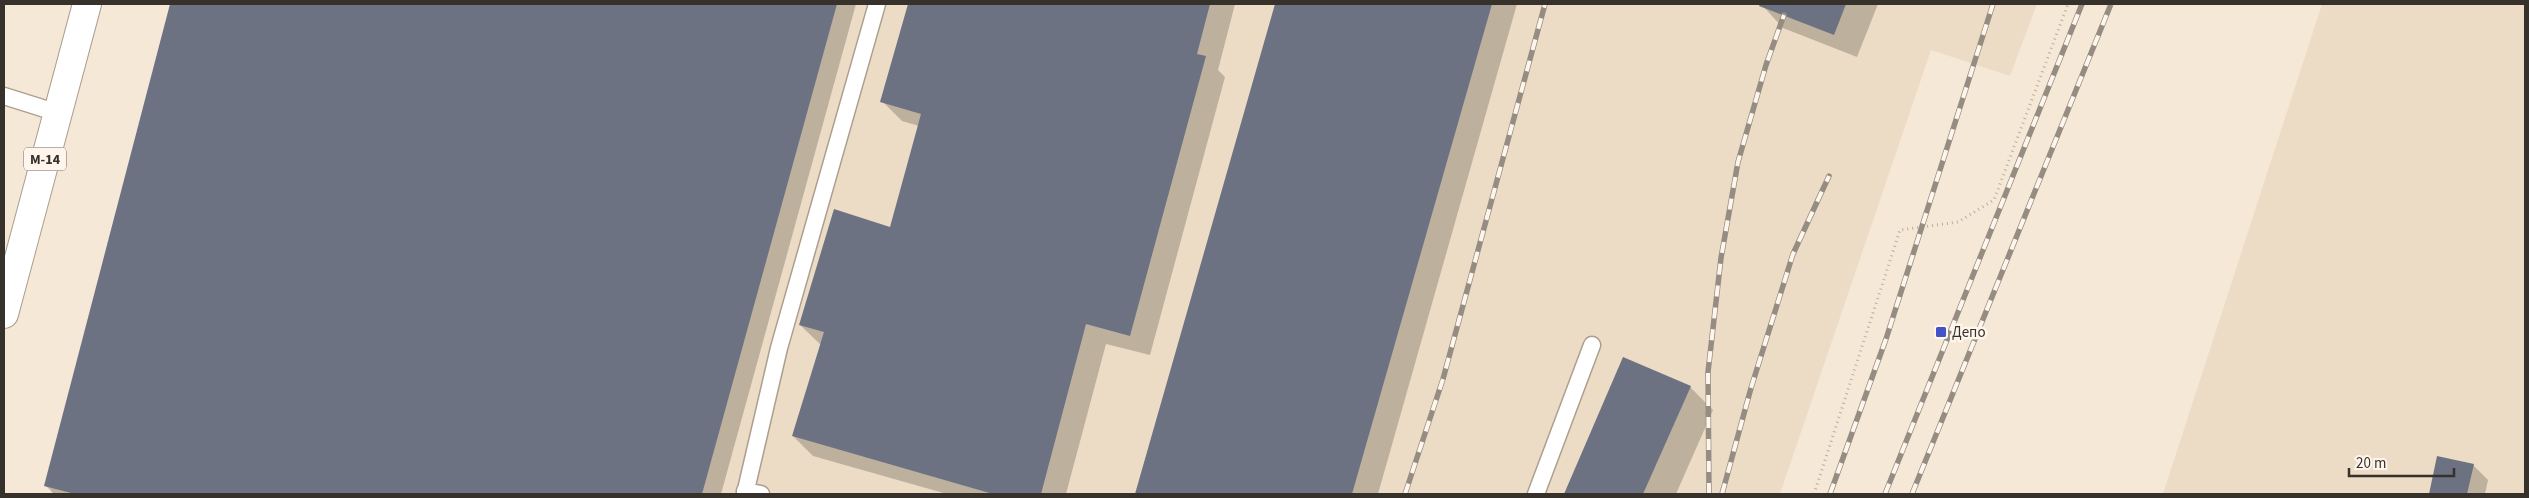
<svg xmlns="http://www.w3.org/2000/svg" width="2529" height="498" font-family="'Source Sans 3',sans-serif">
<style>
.built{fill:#eddcc5}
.shadow{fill:#0003}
.building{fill:#6d7283}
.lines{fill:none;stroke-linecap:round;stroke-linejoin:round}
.lane-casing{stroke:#ac9f8f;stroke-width:19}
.primary-casing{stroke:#ac9f8f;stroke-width:30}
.path{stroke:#b9aea1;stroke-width:3;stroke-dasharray:1 4;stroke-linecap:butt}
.lane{stroke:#fff;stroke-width:16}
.primary{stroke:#fff;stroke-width:28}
.rail-casing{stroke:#968d82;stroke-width:5.5}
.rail{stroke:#fef6ec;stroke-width:4;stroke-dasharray:11;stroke-linecap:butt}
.poi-dot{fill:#4253c7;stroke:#fef6ec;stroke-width:2}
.labels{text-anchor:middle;stroke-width:5;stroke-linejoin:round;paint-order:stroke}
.shield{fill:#fef6ec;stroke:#726c65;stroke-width:1}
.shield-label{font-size:14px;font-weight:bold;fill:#36312b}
.poi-label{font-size:15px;fill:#36312b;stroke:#fef6ec;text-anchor:start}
</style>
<rect width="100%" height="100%" fill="#f5e8d7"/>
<!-- built -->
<g class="built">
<path d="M179 4H2037L2010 76 1931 50 1780 494H50Z"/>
<path d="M2322 4H2525V494H2163Z"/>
</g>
<!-- shadow -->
<g class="shadow">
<path d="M171 4H856L721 494H54L46 486Z"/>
<path d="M909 4H1235L1218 70 1225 77 1150 355 1106 344 1066 494H947L813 456 793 436 821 345 800 325 891 228 919 126 902 121 882 101Z"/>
<path d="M1276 4H1517L1378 494H1137Z"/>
<path d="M1761 4H1878L1857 57 1783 28Z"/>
<path d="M1624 359 1690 387 1713 410 1676 494H1565Z"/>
<path d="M2438 457 2473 465 2488 480 2485 494H2430Z"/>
</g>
<!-- building -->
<g class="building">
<path d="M170 4H837L702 494H75L44 486Z"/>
<path d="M908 4H1210L1197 54 1206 56 1130 336 1086 324 1041 494H993L792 436 824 332 799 325 834 209 890 227 921 114 880 102Z"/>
<path d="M1275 4H1492L1352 494H1135Z"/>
<path d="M1760 4H1846L1834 35 1759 6Z"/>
<path d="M1623 357 1691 386 1643 494H1564Z"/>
<path d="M2437 456 2474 464 2467 494H2429Z"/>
</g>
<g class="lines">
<defs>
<g id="lane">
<path d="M4 96 58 113"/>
<path d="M745 491 761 494"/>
<path d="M745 494 779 348 877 4"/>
<path d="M1536 494 1592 345"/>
</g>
<path id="primary" d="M4 314 87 4"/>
</defs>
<!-- lane casing -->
<use href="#lane" class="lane-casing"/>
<!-- primary casing -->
<use href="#primary" class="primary-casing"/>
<!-- path -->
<path class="path" d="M1814 494 1900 230 1958 222 1994 200 2068 4"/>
<!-- lane -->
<use href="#lane" class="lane"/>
<!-- primary -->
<use href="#primary" class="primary"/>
<defs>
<g id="rail">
<path d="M1405 494 1443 379 1545 4"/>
<path d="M1709 494 1708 372 1721 258 1738 162 1766 65 1784 15"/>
<path d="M1722 494 1751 388 1793 254 1829 176"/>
<path d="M1830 494 1886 339 1993 4"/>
<path d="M1885 494 2082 4"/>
<path d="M1912 494 2111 4"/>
</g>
</defs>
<!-- rail casing -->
<use href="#rail" class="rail-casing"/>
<!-- rail -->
<use href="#rail" class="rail"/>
</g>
<!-- markers -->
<rect class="poi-dot" x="1935" y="326" width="12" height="12" rx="2.5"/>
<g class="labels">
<!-- shield labels -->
<rect class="shield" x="24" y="147.5" width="42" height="23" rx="4"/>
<g class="shield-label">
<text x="45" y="164">М-14</text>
</g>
<!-- poi labels -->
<g class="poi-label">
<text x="1952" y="337">Депо</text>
</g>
</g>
<!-- border -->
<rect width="2529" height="498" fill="none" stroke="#36312b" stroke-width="10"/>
<!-- scale -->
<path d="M2349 468v8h105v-8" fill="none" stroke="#36312b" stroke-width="2.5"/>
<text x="2356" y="468" font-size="15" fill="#36312b" stroke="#fef6ec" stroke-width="4" paint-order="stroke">20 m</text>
</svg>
